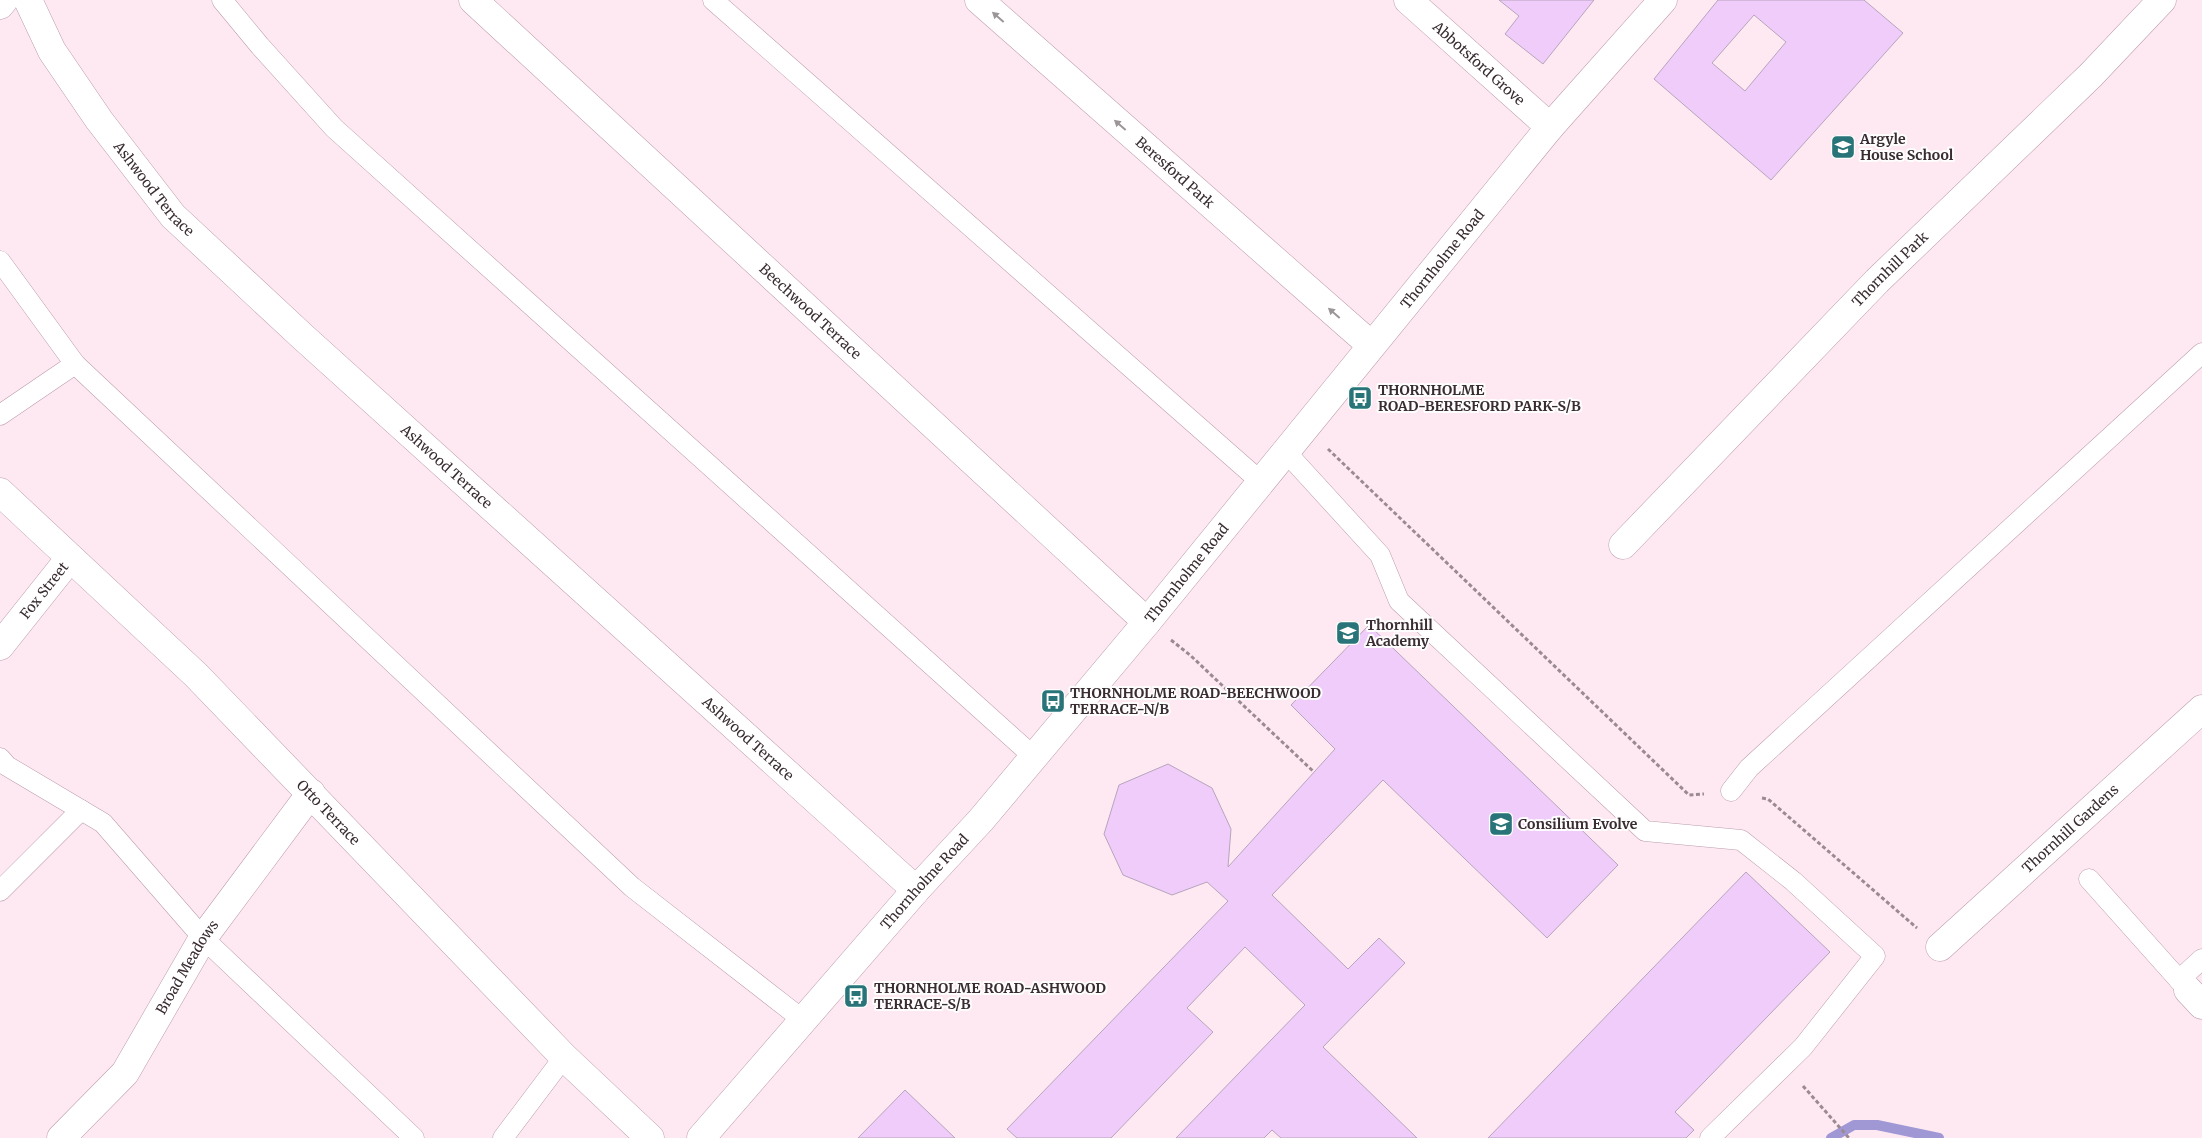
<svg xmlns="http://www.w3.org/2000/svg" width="2202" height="1138" font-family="Merriweather,serif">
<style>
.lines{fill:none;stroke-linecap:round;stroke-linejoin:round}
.stream{stroke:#9f98d5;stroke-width:10}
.building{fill:#efccf9;stroke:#b7a4bd;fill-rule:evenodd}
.service-casing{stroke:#bd9dac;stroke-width:21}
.minor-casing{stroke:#bd9dac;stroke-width:29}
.tertiary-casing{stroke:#bd9dac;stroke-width:29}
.path{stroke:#9b8a92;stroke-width:3;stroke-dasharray:4 2.5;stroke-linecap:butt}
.service{stroke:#fff;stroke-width:20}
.minor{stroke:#fff;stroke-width:28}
.tertiary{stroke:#fff;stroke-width:28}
.oneway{fill:#9c9698}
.labels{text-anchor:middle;stroke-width:4;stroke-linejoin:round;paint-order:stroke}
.street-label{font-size:14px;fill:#392c32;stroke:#fdfdfd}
.poi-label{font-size:14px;font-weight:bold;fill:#392c32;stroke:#fdfdfd;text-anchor:start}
</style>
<rect width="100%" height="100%" fill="#fee9f3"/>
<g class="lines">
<!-- stream -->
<path class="stream" d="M1831 1138 1854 1125H1877L1939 1138"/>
</g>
<!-- building -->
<g class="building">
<path d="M1499 0H1594L1543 64 1505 34 1519 16Z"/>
<path d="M1718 0H1864L1903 33 1771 180 1654 79ZM1754 15 1786 42 1745 91 1712 63Z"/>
<path d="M1369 625 1618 865 1547 938 1383 780 1272 895 1348 969 1379 938 1405 963 1323 1047 1417 1138H1281L1272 1130 1264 1138H1176L1305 1005 1245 947 1187 1008 1213 1032 1111 1138H1017L1007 1129 1228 901 1207 882 1172 895 1123 875 1104 834 1119 785 1168 764 1212 788 1231 829 1228 867 1335 749 1291 705Z"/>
<path d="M1746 872 1830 952 1675 1112 1694 1130 1686 1138H1488Z"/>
<path d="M905 1090 955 1138H858Z"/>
</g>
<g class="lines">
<defs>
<g id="service">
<path d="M222 0 260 46 334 128 1034 757"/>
<path d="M713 0 1260 481"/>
<path d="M0 261 75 364 632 887 803 1020"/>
<path d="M0 415 75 364"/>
<path d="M1285 451 1380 555 1399 601 1645 831 1741 840 1793 881 1875 956 1803 1047 1710 1138"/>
<path d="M0 758 7 766 103 823 203 938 414 1138"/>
<path d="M1731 791 1749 768 2202 353"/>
<path d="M2089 879 2188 990"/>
<path d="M0 891 81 810"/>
<path d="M2179 980 2202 959"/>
<path d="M503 1138 564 1057"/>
</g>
<g id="minor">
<path id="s1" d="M28 0 52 51 99 120 173 216 303 337 916 890"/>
<path id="s2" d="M473 0 1147 622"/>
<path id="s3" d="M979 0 1371 345"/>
<path id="s4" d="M1408 0 1550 127"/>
<path d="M0 5 4 0"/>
<path id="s5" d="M0 492 196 675 564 1057 650 1138"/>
<path id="s6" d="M1623 545 1877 281 2091 75 2162 0"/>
<path id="s7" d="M0 646 70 558"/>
<path id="s8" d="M1940 947 2202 709"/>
<path d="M2188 990 2202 1005"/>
<path id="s9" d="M61 1138 125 1073 203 938 311 793"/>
</g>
<g id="tertiary">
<path id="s10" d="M701 1138 916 890 981 820 1147 622 1550 127 1663 0"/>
</g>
</defs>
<!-- service casing -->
<use href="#service" class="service-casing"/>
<!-- minor casing -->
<use href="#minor" class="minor-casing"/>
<!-- tertiary casing -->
<use href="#tertiary" class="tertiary-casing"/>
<!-- path -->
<g class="path">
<path d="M1328 449 1689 795 1704 794"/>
<path d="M1171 640 1190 655 1314 772"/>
<path d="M1762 798 1768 799 1917 928"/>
<path d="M1803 1086 1849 1138"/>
</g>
<!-- service -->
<use href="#service" class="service"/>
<!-- minor -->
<use href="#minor" class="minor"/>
<!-- tertiary -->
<use href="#tertiary" class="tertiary"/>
</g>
<!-- one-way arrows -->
<defs><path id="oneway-solid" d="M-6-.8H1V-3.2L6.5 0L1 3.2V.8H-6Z" transform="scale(1.25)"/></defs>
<g class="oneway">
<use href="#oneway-solid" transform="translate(998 17) rotate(-139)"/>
<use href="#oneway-solid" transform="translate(1120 125) rotate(-139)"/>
<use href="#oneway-solid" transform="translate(1334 313) rotate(-139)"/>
</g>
<!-- icons -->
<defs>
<symbol id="school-square" viewBox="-11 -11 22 22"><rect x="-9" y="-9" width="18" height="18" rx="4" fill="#297478" stroke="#fdfdfd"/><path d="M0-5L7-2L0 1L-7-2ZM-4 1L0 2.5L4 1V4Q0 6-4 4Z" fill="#fff"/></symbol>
<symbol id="bus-square" viewBox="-11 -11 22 22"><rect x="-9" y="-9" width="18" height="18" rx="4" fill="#297478" stroke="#fdfdfd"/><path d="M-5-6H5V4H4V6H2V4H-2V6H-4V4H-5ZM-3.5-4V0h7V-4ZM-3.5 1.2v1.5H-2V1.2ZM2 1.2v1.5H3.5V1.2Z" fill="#fff"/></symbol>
</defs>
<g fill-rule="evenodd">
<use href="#school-square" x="1829" y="133" width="28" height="28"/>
<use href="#bus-square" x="1346" y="384" width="28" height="28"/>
<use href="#school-square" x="1334" y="619" width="28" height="28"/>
<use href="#bus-square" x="1039" y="687" width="28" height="28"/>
<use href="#school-square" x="1487" y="810" width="28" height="28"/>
<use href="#bus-square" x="842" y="982" width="28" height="28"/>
</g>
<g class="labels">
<!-- street labels -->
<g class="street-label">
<text dy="5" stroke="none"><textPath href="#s4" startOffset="95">Abbotsford Grove</textPath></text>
<text dy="5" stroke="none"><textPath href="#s3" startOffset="261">Beresford Park</textPath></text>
<text dy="5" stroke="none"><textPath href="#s1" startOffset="228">Ashwood Terrace</textPath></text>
<text dy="5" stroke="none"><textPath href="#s10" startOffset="1150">Thornholme Road</textPath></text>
<text dy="5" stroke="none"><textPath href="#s6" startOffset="384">Thornhill Park</textPath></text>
<text dy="5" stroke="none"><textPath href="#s2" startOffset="459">Beechwood Terrace</textPath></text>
<text dy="5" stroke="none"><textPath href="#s1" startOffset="632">Ashwood Terrace</textPath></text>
<text dy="5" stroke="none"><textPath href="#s10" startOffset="745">Thornholme Road</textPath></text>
<text dy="5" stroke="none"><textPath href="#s7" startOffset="71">Fox Street</textPath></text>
<text dy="5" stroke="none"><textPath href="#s1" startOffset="1038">Ashwood Terrace</textPath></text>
<text dy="5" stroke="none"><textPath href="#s5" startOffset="459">Otto Terrace</textPath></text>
<text dy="5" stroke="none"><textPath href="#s8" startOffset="176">Thornhill Gardens</textPath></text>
<text dy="5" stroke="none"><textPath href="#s10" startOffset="340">Thornholme Road</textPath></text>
<text dy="5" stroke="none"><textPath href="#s9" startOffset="214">Broad Meadows</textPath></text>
</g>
<!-- poi labels -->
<g class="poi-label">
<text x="1860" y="144">Argyle<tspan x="1860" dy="16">House School</tspan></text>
<text x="1378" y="395">THORNHOLME<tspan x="1378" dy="16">ROAD-BERESFORD PARK-S/B</tspan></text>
<text x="1366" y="630">Thornhill<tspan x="1366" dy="16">Academy</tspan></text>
<text x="1070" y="698">THORNHOLME ROAD-BEECHWOOD<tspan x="1070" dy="16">TERRACE-N/B</tspan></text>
<text x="1518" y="829">Consilium Evolve</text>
<text x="874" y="993">THORNHOLME ROAD-ASHWOOD<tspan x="874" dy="16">TERRACE-S/B</tspan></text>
</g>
</g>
</svg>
